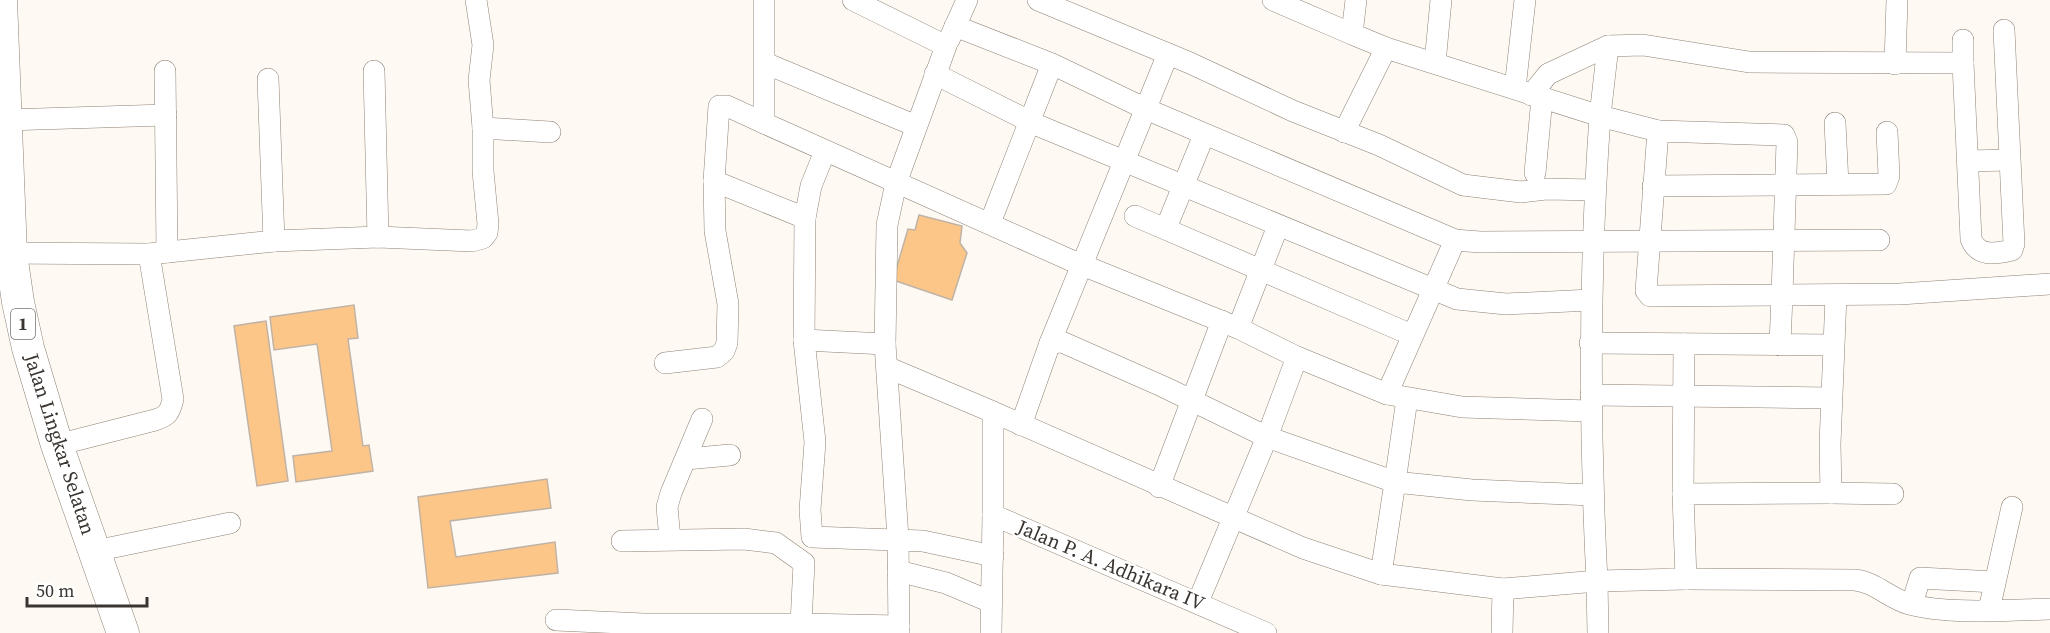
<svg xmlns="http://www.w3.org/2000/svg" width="2050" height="633" font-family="'Source Serif 4',serif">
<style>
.building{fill:#fcc688;stroke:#c0b3a6;stroke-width:1.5}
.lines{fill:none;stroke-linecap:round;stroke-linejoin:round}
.minor-casing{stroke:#8e8276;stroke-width:22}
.highway-casing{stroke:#8e8276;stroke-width:33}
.minor{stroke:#fff;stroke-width:21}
.highway{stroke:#fff;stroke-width:32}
.labels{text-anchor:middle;stroke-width:5;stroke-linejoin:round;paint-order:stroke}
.shield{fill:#fff;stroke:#75726e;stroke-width:1.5}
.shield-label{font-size:18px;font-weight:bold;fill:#3a3530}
.street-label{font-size:20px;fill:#3a3530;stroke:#fff}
</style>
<rect width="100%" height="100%" fill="#fef9f3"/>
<!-- building -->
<g class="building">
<path d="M919 215 962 226 960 243 967 253 952 300 893 280 908 229 915 230Z"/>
<path d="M354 305 358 338 348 339 363 446 369 445 373 471 296 482 293 456 332 451 317 344 274 350 270 317Z"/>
<path d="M266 321 288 481 257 486 234 326Z"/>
<path d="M547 479 551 508 450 521 456 557 555 542 558 573 428 588 418 497Z"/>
</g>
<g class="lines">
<defs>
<g id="minor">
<path d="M476 0 483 45 479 80 483 128"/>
<path d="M764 0V123L1070 260 1238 328 1297 357 1387 394 1462 407 1590 411"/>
<path d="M853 0 946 46 896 183 887 225 885 344 898 538 899 633"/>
<path d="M1038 0 1190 63 1293 111 1379 145 1463 185 1521 192 1546 189 1595 190"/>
<path d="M1273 0 1352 34"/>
<path d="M1356 0 1352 34 1386 48 1600 116C1589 271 1589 426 1597 581L1686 579 1683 494 1831 493 1830 444 1836 296"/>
<path d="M955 26 1052 64 1146 109 1455 240 1480 242 1879 240"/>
<path d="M949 40 967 0"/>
<path d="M1608 46 1600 116 1658 131"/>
<path d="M765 63 916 126"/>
<path d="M1435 63 1441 0"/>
<path d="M1963 63V40"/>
<path d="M1895 64 1897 0"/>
<path d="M165 71 167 252"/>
<path d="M374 71 378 237"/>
<path d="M935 74 1037 125 1457 299 1506 304 1591 300"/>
<path d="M268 79 274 241"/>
<path d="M1515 88 1525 0"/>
<path d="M1531 95 1548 74 1608 46 1643 45 1749 62 1963 63 1971 239C1978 257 1995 254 2012 250L2014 244 2004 30"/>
<path d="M6 120 166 115"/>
<path d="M1835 123 1838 184"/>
<path d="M1658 131 1784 135 1787 142 1782 295 1650 296 1646 291Z"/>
<path d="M1344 132 1386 48"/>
<path d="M825 151 811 186 805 218 804 340 815 442 810 510 812 537 923 541 993 556"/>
<path d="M1968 161 2009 160"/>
<path d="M1535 173 1542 98"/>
<path d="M714 181 805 218"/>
<path d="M1653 186 1886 184 1889 176 1887 132"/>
<path d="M1135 216 1412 335"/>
<path d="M990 223 1052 64"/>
<path d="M1166 228 1204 135"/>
<path d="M0 253 149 254 274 241 378 237 472 241 483 238 487 233 488 224 483 171V128L550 132"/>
<path d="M1238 328 1278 226"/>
<path d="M804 340 885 344"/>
<path d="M1050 343 1062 342 1164 387 1267 437 1297 357"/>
<path d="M1590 343 1833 345"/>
<path d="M1780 345 1782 295 1900 294 2050 284"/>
<path d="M665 363 717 357 724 351 727 343 728 304 715 231 714 181 719 106H727L764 123"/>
<path d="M889 368 993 412"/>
<path d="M1387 394 1455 240"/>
<path d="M1591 395 1831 398"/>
<path d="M1021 425 1050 343 1168 54"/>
<path d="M57 445 155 420C168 416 170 412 173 399L149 254"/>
<path d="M686 459 730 455"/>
<path d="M1159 487 1222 321"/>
<path d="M1831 493 1893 494"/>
<path d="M1683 494 1684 344"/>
<path d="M993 515V412L1303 548 1381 574 1503 589"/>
<path d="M670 539 667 507 671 493 702 419"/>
<path d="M622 541 744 539 776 543 804 563 801 624 899 626"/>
<path d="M95 551 230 523"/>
<path d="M898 571 946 583 991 602"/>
<path d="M1381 574 1395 482 1472 490 1593 495"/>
<path d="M1686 579 1855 580C1875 582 1889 598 1909 604 1949 615 2009 610 2050 609"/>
<path d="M1198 602 1267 437 1395 482 1407 399"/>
<path d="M1912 604 1920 578 1994 582"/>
<path d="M1989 610 2012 507"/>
<path d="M556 620 644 624H801V633"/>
<path d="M991 633 993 515 1266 633"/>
<path d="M1502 633 1503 589 1597 581 1598 633"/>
</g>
<path id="highway" d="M1 0 11 254 18 302 28 348 57 445 123 633"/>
</defs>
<!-- minor casing -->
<use href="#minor" class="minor-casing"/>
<!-- highway casing -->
<use href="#highway" class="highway-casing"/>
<!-- minor -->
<use href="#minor" class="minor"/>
<!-- highway -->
<use href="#highway" class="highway"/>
</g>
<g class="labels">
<!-- shield labels -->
<rect class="shield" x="11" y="309" width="24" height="30" rx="4.5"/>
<g class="shield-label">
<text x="23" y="330">1</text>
</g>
<!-- street labels -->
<g class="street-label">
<text transform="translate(60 444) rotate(72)" y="7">Jalan Lingkar Selatan</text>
<text transform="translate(1111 565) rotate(23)" y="7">Jalan P. A. Adhikara IV</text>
</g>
</g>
<!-- scale -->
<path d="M27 597v9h120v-9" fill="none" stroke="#3a3530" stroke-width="3"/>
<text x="36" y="597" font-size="18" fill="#3a3530" stroke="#ffffff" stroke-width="4.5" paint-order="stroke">50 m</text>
</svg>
